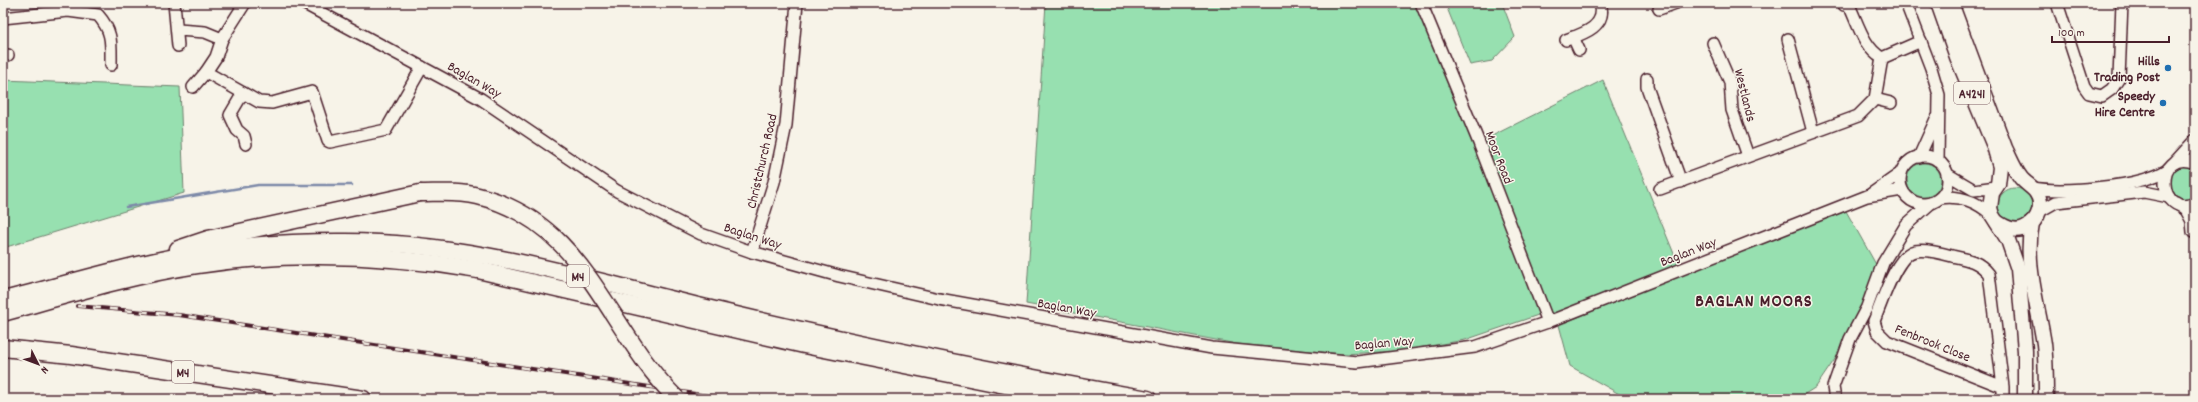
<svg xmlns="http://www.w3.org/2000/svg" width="2198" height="402" font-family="Dekko,sans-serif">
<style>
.green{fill:#97e0b0;stroke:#70806e}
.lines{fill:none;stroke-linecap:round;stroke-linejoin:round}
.stream{stroke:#7d89a8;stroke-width:2.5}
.minor-casing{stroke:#4a1f2b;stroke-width:14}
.major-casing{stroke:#4a1f2b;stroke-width:17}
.highway-casing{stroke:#4a1f2b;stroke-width:19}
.minor{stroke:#f7f3e8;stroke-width:11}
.major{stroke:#f7f3e8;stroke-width:14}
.highway{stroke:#f7f3e8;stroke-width:16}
.rail-casing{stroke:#4a1f2b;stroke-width:4}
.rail{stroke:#f7f3e8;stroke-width:2.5;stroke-dasharray:8;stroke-linecap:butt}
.highway-bridge-casing{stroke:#4a1f2b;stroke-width:19;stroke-linecap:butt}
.highway-bridge{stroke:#f7f3e8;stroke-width:16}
.poi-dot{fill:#1f6fb2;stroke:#f7f3e8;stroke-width:1.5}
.labels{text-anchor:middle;stroke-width:3;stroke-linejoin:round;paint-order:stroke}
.shield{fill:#f7f3e8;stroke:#7e5f64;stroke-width:1}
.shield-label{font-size:13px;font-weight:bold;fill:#4a1f2b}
.poi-label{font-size:14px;font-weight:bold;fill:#4a1f2b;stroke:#f7f3e8;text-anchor:end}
.street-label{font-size:14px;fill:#4a1f2b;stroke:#f7f3e8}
.district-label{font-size:18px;font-weight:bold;letter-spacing:1px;fill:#4a1f2b;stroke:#f7f3e8}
</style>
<rect width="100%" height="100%" fill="#f7f3e8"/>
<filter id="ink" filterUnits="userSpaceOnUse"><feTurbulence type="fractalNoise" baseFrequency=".025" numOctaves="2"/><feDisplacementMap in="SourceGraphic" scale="8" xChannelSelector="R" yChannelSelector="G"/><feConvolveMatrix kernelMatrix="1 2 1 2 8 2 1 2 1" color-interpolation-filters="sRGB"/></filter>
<g filter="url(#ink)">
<!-- green -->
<g class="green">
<path d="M1046 3H1421L1544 313 1465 340 1400 351 1344 354 1237 344 1026 304Z"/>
<path d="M1445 3H1502L1515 37 1492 61 1470 65Z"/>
<path d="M3 80 180 87 184 193 3 248Z"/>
<path d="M1603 80 1679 266 1550 318 1482 141Z"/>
<circle cx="1924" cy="180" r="17"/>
<path d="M2185 165 2195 168V198C2177 206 2171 194 2169 178L2177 168Z"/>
<circle cx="2015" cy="205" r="17"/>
<path d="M1846 211 1878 268 1850 337 1816 387 1797 399H1628L1570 366 1559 325 1682 274Z"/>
</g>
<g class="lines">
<!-- stream -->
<path class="stream" d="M126 207 258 185H352"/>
<defs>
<g id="minor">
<path d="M174 3 178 46"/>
<path d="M245 3 222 39 216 57 206 72 259 102 272 103 312 92 328 141 330 142 386 130 422 67"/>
<path d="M303 3 481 99 617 191 701 234 752 252 839 276 939 299 1212 348 1357 362 1475 347 1548 322 1867 196 1902 190"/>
<path d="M1421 3 1479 143 1548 322"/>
<path d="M1906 3 1931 68 1939 95 1938 161"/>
<path d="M2057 3 2084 86 2089 93 2102 96 2112 89 2119 78 2122 3"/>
<path d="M1844 5H1849C1858 24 1864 48 1882 58"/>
<path d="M1659 9 1676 3"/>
<path d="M3 18 68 11 98 15C113 32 111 43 111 65"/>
<path d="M178 30 205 32 222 39"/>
<path d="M1573 37 1579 50"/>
<path d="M1788 39 1813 132"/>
<path d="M1566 40C1583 34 1608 26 1600 3"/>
<path d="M1713 43 1730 82 1732 110 1748 156"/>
<path d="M3 55H8"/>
<path d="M1647 79V87L1681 182"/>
<path d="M193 87 206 72"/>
<path d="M243 93 230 115 237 130 244 136 246 144"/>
<path d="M1875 99 1891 103"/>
<circle cx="1924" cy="180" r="24"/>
<path d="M1919 157 1936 119"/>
<path d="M2174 163 2195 140"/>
<path d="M2195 163C2153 146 2157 221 2195 203"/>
<path d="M1947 174 1974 190 1996 187"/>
<path d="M2032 188C2064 193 2141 187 2167 170"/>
<path d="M1660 189 1858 116 1875 99 1882 58 1921 41"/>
<path d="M1871 194 1901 173"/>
<path d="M1940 198C1960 195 1976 201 1992 215"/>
<path d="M2176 203 2186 210 2192 221 2195 209"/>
<path d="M2040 211 2056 202 2144 192 2169 197"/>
<path d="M2192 221 2193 232"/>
<path d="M752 252 774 182 786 125 797 3"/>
<path d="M1835 399 1833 387 1850 339 1867 307 1883 263 1906 225 1931 203"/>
<path d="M2003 399V387L1989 274C1979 261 1967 259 1952 256 1941 253 1926 249 1915 251 1896 254 1881 305 1874 321L1877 331 1887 341 2003 387"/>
</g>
<g id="major">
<path d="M1938 3 1957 57 1994 146 2000 167 1998 184 1992 193 1990 208 1992 215 2008 240 2018 269 2025 351V399"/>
<path d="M1951 3 2005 148C2010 158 2014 169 2021 178 2025 183 2031 186 2035 191 2045 203 2039 220 2026 227 2016 233 2006 228 1997 222"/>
<path d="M2032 223C2024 264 2038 304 2044 344 2046 362 2046 381 2046 399"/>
</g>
<g id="highway">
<path d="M178 249 208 239 420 193"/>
<path d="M3 300C52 288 101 273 151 262 211 248 275 242 337 242 465 240 588 280 711 309 856 344 1002 373 1148 399"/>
<path d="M3 313C67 295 131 275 197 265 291 251 385 254 478 270L804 345 1076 399"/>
<path d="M3 348 71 355 363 399"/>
</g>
</defs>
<!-- minor casing -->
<use href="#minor" class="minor-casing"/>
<!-- major casing -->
<use href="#major" class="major-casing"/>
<!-- highway casing -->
<use href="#highway" class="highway-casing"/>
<!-- minor -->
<use href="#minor" class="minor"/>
<!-- major -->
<use href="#major" class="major"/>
<!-- highway -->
<use href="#highway" class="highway"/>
<defs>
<path id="rail" d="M77 306 179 315 728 399"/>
</defs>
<!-- rail casing -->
<use href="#rail" class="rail-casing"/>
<!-- rail -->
<use href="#rail" class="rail"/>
<defs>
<path id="highway-bridge" d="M420 193C439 193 459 191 478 196 587 223 606 330 677 399"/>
</defs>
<!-- highway-bridge casing -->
<use href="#highway-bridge" class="highway-bridge-casing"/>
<!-- highway-bridge -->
<use href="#highway-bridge" class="highway-bridge"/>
</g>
</g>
<!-- markers -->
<g class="poi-dot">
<circle cx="2168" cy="68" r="4"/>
<circle cx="2163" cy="103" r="4"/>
</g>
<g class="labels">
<!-- shield labels -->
<g class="shield">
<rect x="1954" y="82" width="36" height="22" rx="3"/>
<rect x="567" y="265" width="22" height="22" rx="3"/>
<rect x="172" y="361" width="22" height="22" rx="3"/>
</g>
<g class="shield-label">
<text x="1972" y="98">A4241</text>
<text x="578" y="281">M4</text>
<text x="183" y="377">M4</text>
</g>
<!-- poi labels -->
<g class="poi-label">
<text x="2160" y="65">Hills<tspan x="2160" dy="16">Trading Post</tspan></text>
<text x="2155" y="100">Speedy<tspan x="2155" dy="16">Hire Centre</tspan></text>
</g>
<!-- street labels -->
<g class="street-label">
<text transform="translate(475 79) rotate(30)" y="5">Baglan Way</text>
<text transform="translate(1746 95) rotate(76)" y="5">Westlands</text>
<text transform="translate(1500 157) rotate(69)" y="5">Moor Road</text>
<text transform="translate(761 161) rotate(-77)" y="5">Christchurch Road</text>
<text transform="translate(753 235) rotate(18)" y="5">Baglan Way</text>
<text transform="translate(1688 251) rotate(-21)" y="5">Baglan Way</text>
<text transform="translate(1067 307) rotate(10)" y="5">Baglan Way</text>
<text transform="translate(1384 342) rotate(-5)" y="5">Baglan Way</text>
<text transform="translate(1933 342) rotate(22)" y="5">Fenbrook Close</text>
</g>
<!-- district labels -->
<g class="district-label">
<text x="1754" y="306">BAGLAN MOORS</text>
</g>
</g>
<!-- margin -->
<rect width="2198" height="402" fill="none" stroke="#f7f3e8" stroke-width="16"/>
<rect x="8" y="8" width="2182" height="386" fill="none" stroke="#4a1f2b" stroke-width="1.5" filter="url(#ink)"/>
<!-- north arrow -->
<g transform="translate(38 364) rotate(132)" stroke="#f7f3e8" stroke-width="3" paint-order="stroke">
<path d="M0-3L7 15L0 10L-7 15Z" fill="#4a1f2b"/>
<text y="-6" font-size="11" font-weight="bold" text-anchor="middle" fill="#4a1f2b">N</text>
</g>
<!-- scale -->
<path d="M2052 36v6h117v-6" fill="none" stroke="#4a1f2b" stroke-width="2"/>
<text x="2058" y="36" font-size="12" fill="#4a1f2b" stroke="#f7f3e8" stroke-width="3" paint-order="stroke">100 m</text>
</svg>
